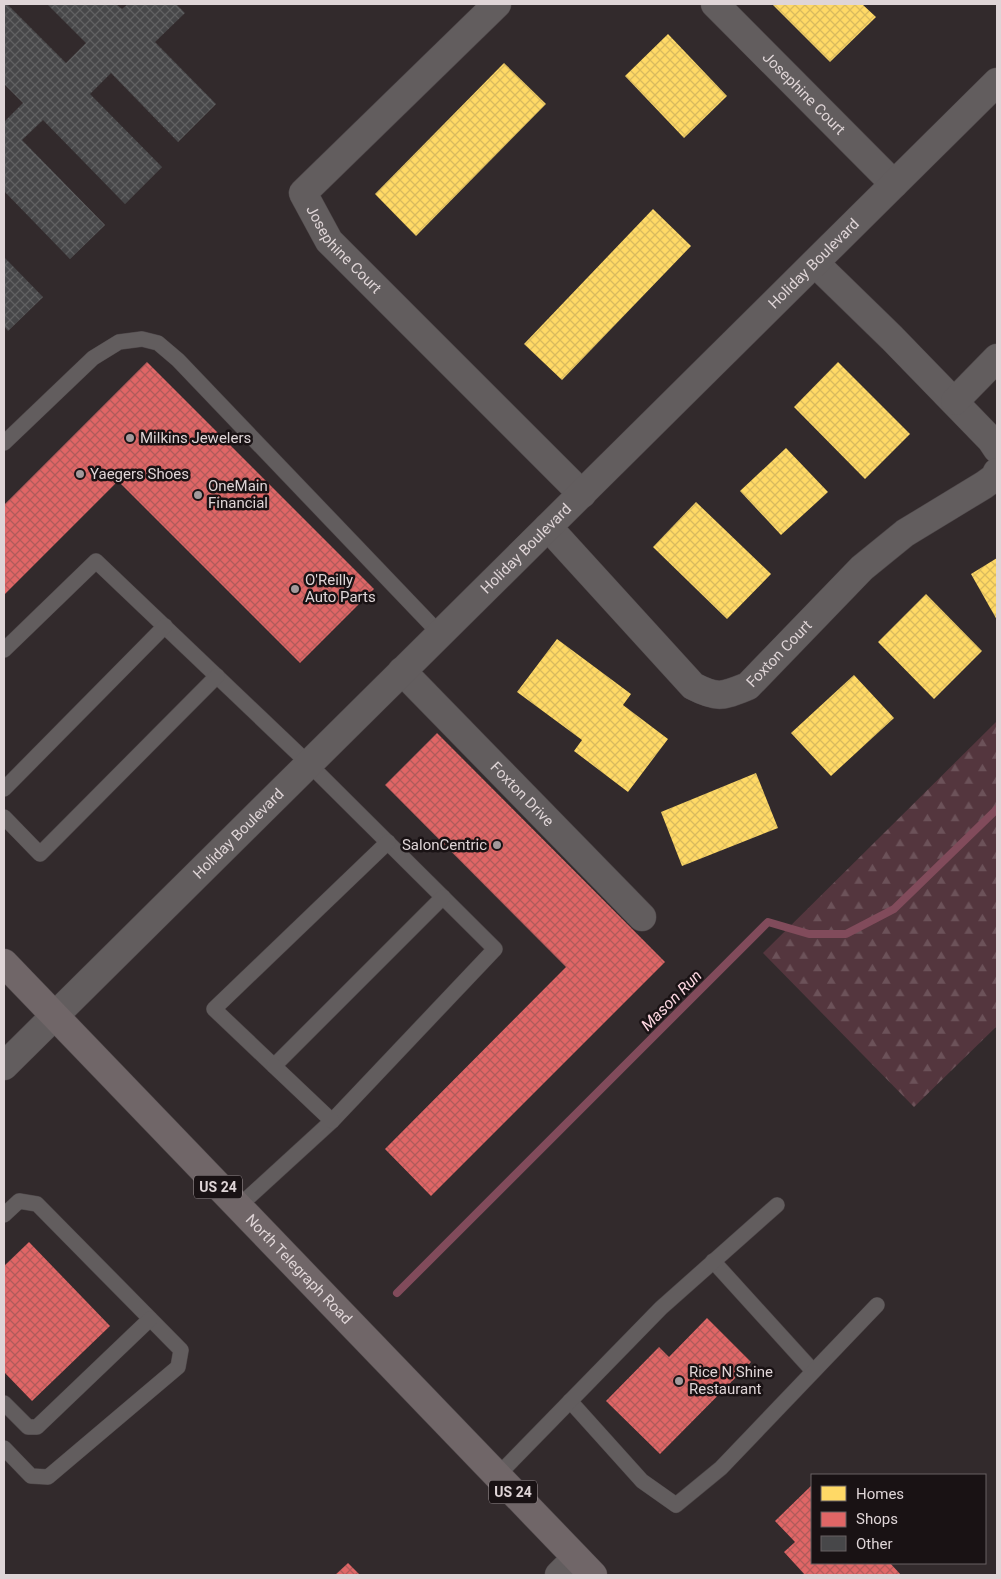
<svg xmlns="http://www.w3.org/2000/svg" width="1001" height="1579" font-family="Roboto,sans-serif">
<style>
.forest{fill:url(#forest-firs)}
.homes{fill:url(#homes-cross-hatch)}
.shops{fill:url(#shops-cross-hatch)}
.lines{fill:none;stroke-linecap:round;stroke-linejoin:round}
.stream{stroke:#814b5b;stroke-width:8}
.building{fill:url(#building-cross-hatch)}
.lane-casing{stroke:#4d4648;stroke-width:16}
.street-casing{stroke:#4d4648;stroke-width:29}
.primary-casing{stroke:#4d4648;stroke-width:29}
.lane{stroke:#625d5e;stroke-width:15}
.street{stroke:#625d5e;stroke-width:28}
.primary{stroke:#706668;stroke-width:28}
.poi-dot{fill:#a2999b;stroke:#191214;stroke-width:2}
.labels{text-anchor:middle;stroke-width:5;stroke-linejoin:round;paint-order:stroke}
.shield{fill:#191214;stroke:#a49a9c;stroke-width:1}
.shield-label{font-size:14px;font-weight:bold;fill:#dfd5d7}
.street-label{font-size:15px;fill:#dfd5d7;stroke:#191214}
.poi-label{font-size:15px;fill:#dfd5d7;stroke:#191214;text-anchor:start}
.water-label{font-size:16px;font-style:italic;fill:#fdd7e1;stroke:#191214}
</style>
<defs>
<pattern id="forest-firs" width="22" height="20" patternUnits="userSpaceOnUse" patternTransform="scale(1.25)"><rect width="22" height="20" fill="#54363e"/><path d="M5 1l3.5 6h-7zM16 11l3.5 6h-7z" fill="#6c5259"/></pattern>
<pattern id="homes-cross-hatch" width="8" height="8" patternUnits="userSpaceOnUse" patternTransform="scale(1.25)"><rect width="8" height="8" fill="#ffd966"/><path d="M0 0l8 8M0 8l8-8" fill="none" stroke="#d9ba5e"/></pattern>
<pattern id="shops-cross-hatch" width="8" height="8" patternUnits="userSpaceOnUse" patternTransform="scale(1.25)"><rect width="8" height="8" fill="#e06666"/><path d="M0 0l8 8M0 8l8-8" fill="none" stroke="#b15b5b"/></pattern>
<pattern id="building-cross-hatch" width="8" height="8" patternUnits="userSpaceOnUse" patternTransform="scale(1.25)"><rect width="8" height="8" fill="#474749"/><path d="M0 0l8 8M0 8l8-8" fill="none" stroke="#616162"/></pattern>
</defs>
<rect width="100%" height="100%" fill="#322a2c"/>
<!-- forest -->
<path class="forest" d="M997 721V1026L914 1107 763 953Z"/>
<!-- homes -->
<g class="homes">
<path d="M772 4H862L876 17 830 62Z"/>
<path d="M668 34 727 96 684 138 625 76Z"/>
<path d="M504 63 546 104 416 236 375 194Z"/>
<path d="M653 209 691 246 562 380 524 344Z"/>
<path d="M838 362 910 434 865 479 794 407Z"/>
<path d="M786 448 828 492 781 535 740 491Z"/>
<path d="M696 502 771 574 727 619 653 547Z"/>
<path d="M997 558V620L971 574Z"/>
<path d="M926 594 982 651 934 699 878 642Z"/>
<path d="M557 639 631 694 623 705 668 739 628 792 574 751 582 740 517 692Z"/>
<path d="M854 675 894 718 831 776 791 733Z"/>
<path d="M756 773 778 828 682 866 661 812Z"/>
</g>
<!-- shops -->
<g class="shops">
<path d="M147 362 374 589 300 663 118 481 4 595V503L5 504Z"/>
<path d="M437 733 665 962 431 1196 385 1149 566 967 385 785Z"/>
<path d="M29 1242 110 1326 32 1401 4 1372V1266Z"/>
<path d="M707 1318 751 1362 660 1454 606 1401 659 1347 669 1357Z"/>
<path d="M812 1485V1563H890L901 1575H805L784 1552 795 1542 775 1521Z"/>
<path d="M348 1563 360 1575H335Z"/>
</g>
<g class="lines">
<!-- stream -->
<path class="stream" d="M397 1293 768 922 809 934H846L894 909 997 809"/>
</g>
<!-- building -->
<g class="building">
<path d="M4 4H7L66 63 86 43 47 4H116L122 9 128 4H176L185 13 155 42 216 104 178 142 111 73 90 94 162 167 125 204 43 120 22 140 105 225 70 259 4 191V120L5 121 23 103 4 84Z"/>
<path d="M4 257 43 297 8 331 4 326Z"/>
</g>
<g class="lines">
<defs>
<g id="lane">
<path d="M4 443 93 358 119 342 142 339 158 343 178 360 440 634"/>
<path d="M4 650 96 561 309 764 495 949 332 1121 238 1207"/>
<path d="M4 789 165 626"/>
<path d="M4 817 40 854 217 676"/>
<path d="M388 842 214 1009 274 1066 443 897"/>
<path d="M274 1066 332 1121"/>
<path d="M4 1215 19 1201 37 1204 181 1350 178 1367 48 1477 31 1476 4 1448"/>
<path d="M713 1261 813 1371"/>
<path d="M570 1401 642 1481 676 1505 721 1468 877 1305"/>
<path d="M4 1403 28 1427H37L150 1319"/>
<path d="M497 1476 661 1308 777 1205"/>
</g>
<g id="street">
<path id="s1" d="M497 4 303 193 329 241 582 494"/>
<path id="s2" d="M715 4 894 184"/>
<path d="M815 263 892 338 991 440 997 449"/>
<path d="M955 401 997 358"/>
<path id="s3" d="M548 527 693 686C718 699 723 696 748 686L862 568 905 533 984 485 995 477 997 472"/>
<path id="s4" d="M402 671 642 917"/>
<path id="s5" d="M4 1066 997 82"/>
<path d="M559 1575 576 1558"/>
</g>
<g id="primary">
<path id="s6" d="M4 963 593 1575"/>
</g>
</defs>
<!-- lane casing -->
<use href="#lane" class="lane-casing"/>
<!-- street casing -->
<use href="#street" class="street-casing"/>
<!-- primary casing -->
<use href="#primary" class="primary-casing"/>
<!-- lane -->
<use href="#lane" class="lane"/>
<!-- street -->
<use href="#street" class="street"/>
<!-- primary -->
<use href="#primary" class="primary"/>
</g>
<!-- markers -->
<g class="poi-dot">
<circle cx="130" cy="438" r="5"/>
<circle cx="80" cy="474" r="5"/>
<circle cx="198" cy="495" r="5"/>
<circle cx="295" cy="589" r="5"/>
<circle cx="497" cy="845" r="5"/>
<circle cx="679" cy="1381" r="5"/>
</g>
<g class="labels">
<!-- shield labels -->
<g class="shield">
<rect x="194" y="1175.5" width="48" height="23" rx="4"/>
<rect x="489" y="1480.5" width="48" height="23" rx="4"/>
</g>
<g class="shield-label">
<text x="218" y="1192">US 24</text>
<text x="513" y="1497">US 24</text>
</g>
<!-- street labels -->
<g class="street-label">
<text dy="5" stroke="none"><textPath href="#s2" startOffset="126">Josephine Court</textPath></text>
<text dy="5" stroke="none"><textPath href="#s1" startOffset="341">Josephine Court</textPath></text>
<text dy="5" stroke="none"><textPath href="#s5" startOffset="1140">Holiday Boulevard</textPath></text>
<text dy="5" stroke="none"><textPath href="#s5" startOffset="735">Holiday Boulevard</textPath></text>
<text dy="5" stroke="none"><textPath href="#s3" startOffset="318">Foxton Court</textPath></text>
<text dy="5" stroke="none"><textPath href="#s4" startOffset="172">Foxton Drive</textPath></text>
<text dy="5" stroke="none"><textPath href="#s5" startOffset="330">Holiday Boulevard</textPath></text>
<text dy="5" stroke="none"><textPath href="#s6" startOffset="425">North Telegraph Road</textPath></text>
</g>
<!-- poi labels -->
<g class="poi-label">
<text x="140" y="443">Milkins Jewelers</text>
<text x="90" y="479">Yaegers Shoes</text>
<text x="208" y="491">OneMain<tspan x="208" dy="17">Financial</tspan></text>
<text x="305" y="585">O'Reilly<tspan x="305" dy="17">Auto Parts</tspan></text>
<text x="487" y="850" text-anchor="end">SalonCentric</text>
<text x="689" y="1377">Rice N Shine<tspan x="689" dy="17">Restaurant</tspan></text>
</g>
<!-- water labels -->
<g class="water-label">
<text transform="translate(671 1000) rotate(-45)" y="6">Mason Run</text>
</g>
</g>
<!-- border -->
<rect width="1001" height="1579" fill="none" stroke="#dfd5d7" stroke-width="10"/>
<!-- legend -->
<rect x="811" y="1474" width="175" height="90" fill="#191214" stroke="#686062"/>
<rect x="821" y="1486" width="25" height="15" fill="#ffd966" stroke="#686062"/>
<text x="856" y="1499" font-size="15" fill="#dfd5d7">Homes</text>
<rect x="821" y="1512" width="25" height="15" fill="#e06666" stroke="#686062"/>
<text x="856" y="1524" font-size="15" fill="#dfd5d7">Shops</text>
<rect x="821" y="1536" width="25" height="15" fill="#474749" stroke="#686062"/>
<text x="856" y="1549" font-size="15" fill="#dfd5d7">Other</text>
</svg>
